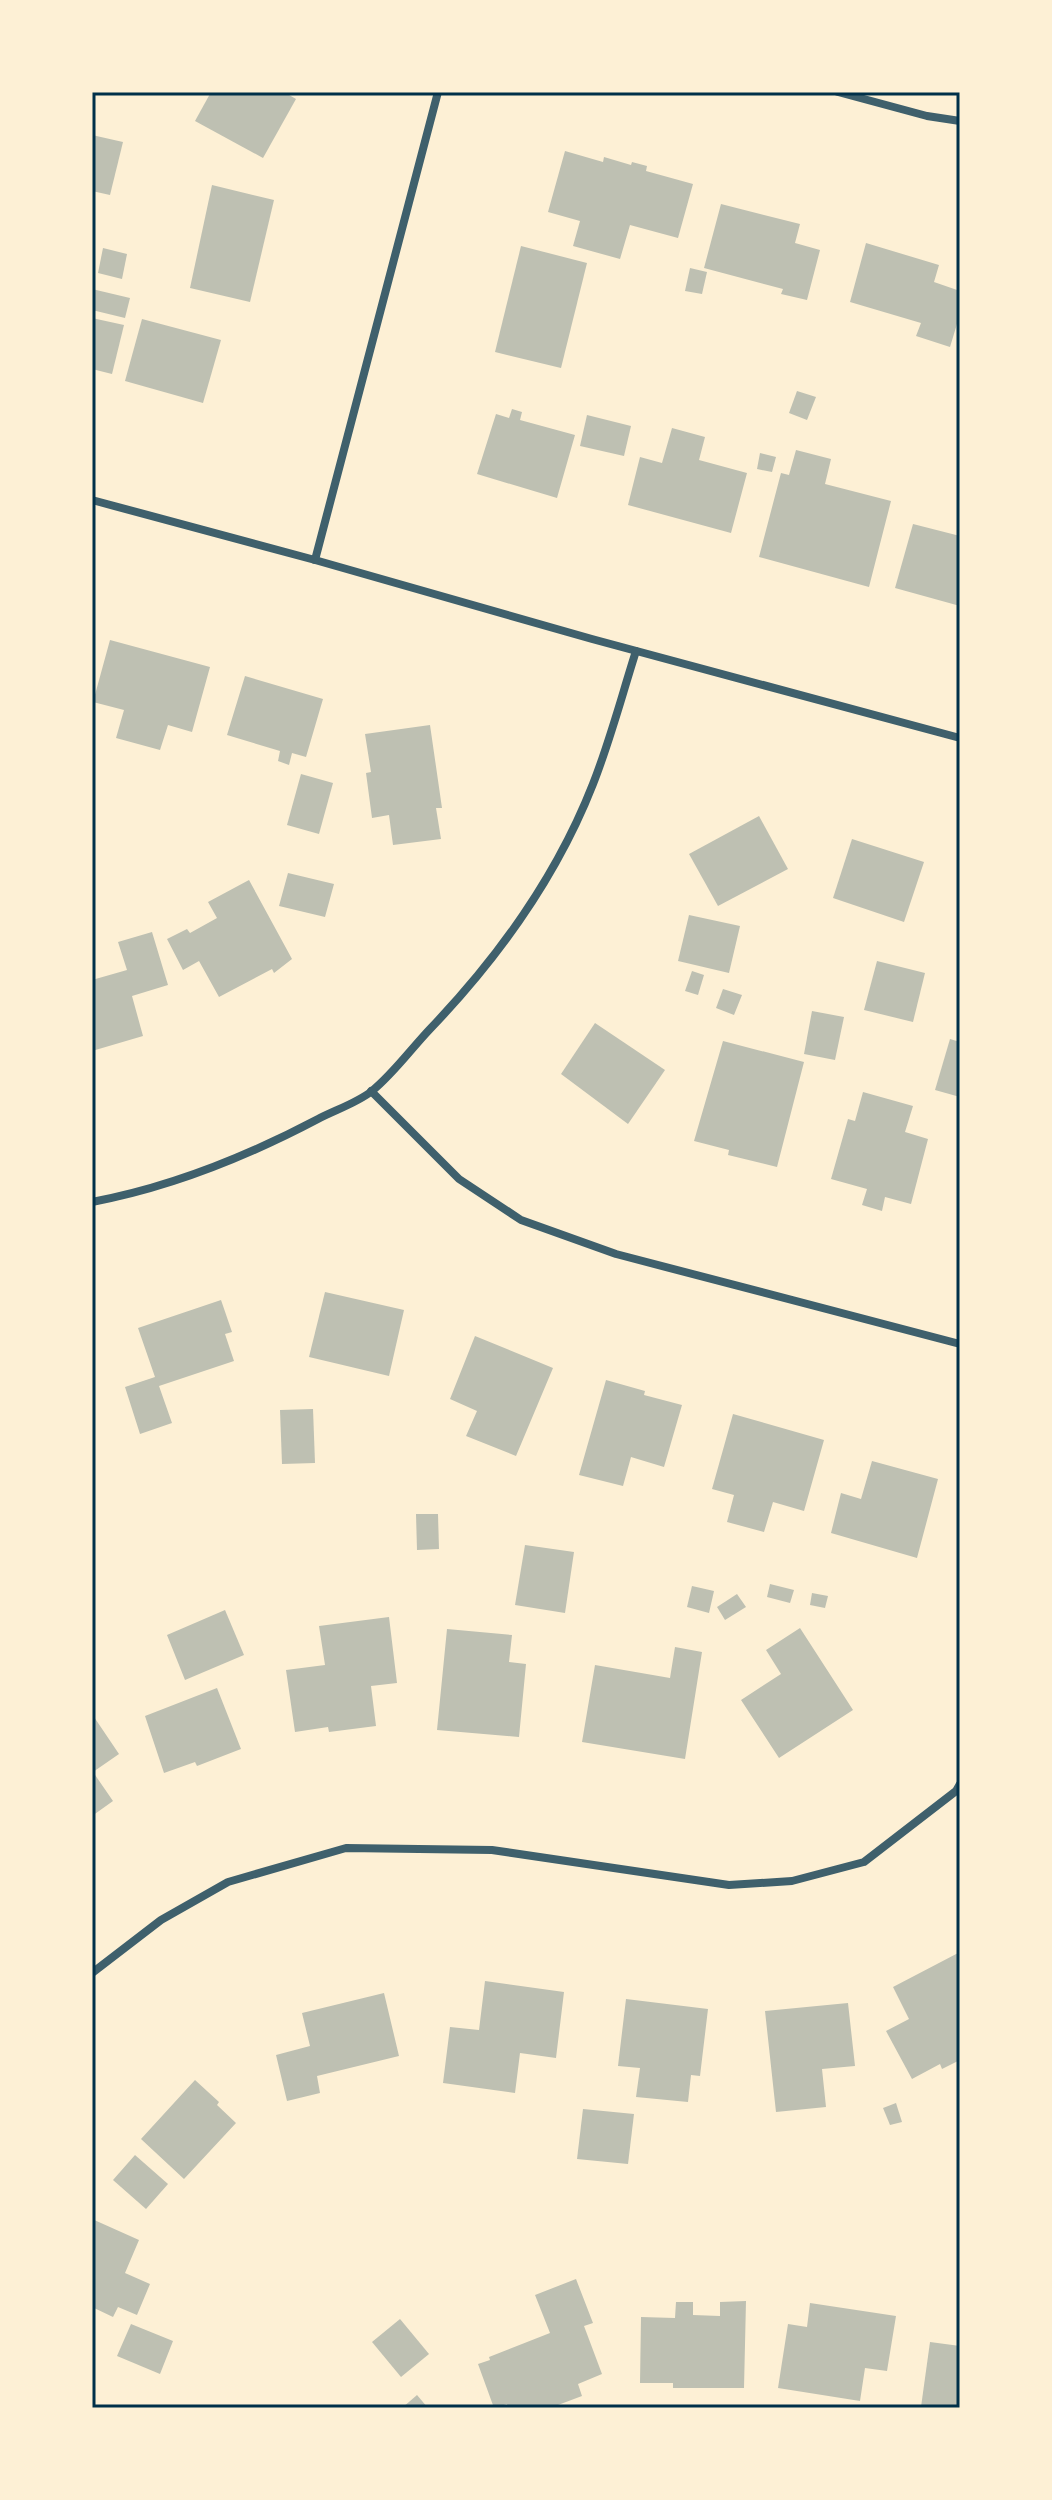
<svg xmlns="http://www.w3.org/2000/svg" width="1052" height="2500" font-family="'Work Sans',sans-serif">
<style>
.building{fill:#bec0b2}
.lines{fill:none;stroke-linecap:round;stroke-linejoin:round}
.minor{stroke:#3f606c;stroke-width:8}
.neatline{fill:none;stroke:#003049;stroke-width:3}
</style>
<rect width="100%" height="100%" fill="#fdf0d5"/>
<!-- building -->
<g class="building">
<path d="M211 92H284L296 99 263 158 195 121Z"/>
<path d="M92 135 123 142 110 195 92 191Z"/>
<path d="M565 151 603 162 604 157 631 165 632 162 647 166 646 171 693 184 678 238 630 225 620 259 573 246 580 221 548 212Z"/>
<path d="M212 185 274 200 250 302 190 288Z"/>
<path d="M721 204 800 224 795 243 820 250 807 300 781 294 783 289 704 268Z"/>
<path d="M866 243 939 265 934 282 960 291V314L950 347 916 336 921 323 850 302Z"/>
<path d="M521 246 587 263 561 368 495 352Z"/>
<path d="M103 248 127 254 122 279 98 273Z"/>
<path d="M690 268 707 272 702 294 685 291Z"/>
<path d="M92 289 130 298 125 318 92 310Z"/>
<path d="M92 318 124 325 112 374 92 369Z"/>
<path d="M142 319 221 340 203 403 125 381Z"/>
<path d="M797 391 816 397 807 420 789 413Z"/>
<path d="M512 409 522 412 520 420 575 435 557 498 477 474 496 414 509 418Z"/>
<path d="M587 415 631 426 624 456 580 446Z"/>
<path d="M672 428 705 437 699 460 747 473 731 533 628 505 640 457 662 463Z"/>
<path d="M796 450 831 459 825 484 891 501 869 587 759 557 781 473 789 475Z"/>
<path d="M760 453 776 457 772 472 757 469Z"/>
<path d="M913 524 960 536V606L895 588Z"/>
<path d="M110 640 210 667 192 732 168 725 160 750 116 738 124 710 93 702Z"/>
<path d="M245 676 323 699 306 757 292 753 289 765 278 761 280 751 227 735Z"/>
<path d="M430 725 442 808H436L441 839 393 845 389 815 372 818 366 773 371 772 365 734Z"/>
<path d="M301 774 333 783 319 834 287 825Z"/>
<path d="M759 816 788 869 718 906 689 854Z"/>
<path d="M852 839 924 862 904 922 833 898Z"/>
<path d="M288 873 334 884 325 917 279 906Z"/>
<path d="M249 880 292 959 274 973 272 969 219 997 199 961 183 970 167 939 187 929 190 933 217 918 208 902Z"/>
<path d="M689 915 740 926 729 973 678 961Z"/>
<path d="M152 932 168 985 132 996 143 1036 92 1051V980L127 970 118 942Z"/>
<path d="M877 961 925 973 913 1022 864 1010Z"/>
<path d="M692 971 704 975 698 995 685 991Z"/>
<path d="M723 989 742 995 734 1015 716 1008Z"/>
<path d="M812 1011 844 1017 835 1060 804 1054Z"/>
<path d="M595 1023 665 1070 628 1124 561 1074Z"/>
<path d="M950 1039 960 1042V1097L935 1090Z"/>
<path d="M723 1041 804 1062 777 1167 728 1155 729 1150 694 1141Z"/>
<path d="M863 1092 913 1106 905 1132 928 1139 911 1204 885 1197 882 1211 862 1205 867 1189 831 1179 848 1119 855 1121Z"/>
<path d="M325 1292 404 1310 389 1376 309 1357Z"/>
<path d="M221 1300 232 1332 225 1334 234 1361 159 1386 172 1423 140 1434 125 1387 155 1377 138 1328Z"/>
<path d="M475 1336 553 1368 516 1456 466 1436 477 1411 450 1399Z"/>
<path d="M606 1380 645 1391 644 1395 682 1405 664 1467 631 1457 623 1486 579 1475Z"/>
<path d="M313 1409 315 1463 282 1464 280 1410Z"/>
<path d="M733 1414 824 1440 804 1511 773 1502 764 1532 727 1522 734 1495 712 1489Z"/>
<path d="M872 1461 938 1479 917 1558 831 1533 841 1493 861 1499Z"/>
<path d="M416 1514H438L439 1549 417 1550Z"/>
<path d="M525 1545 574 1552 565 1613 515 1605Z"/>
<path d="M770 1584 794 1590 790 1603 767 1597Z"/>
<path d="M692 1586 714 1591 709 1613 687 1607Z"/>
<path d="M812 1593 828 1596 825 1608 810 1605Z"/>
<path d="M737 1594 746 1607 725 1620 717 1607Z"/>
<path d="M225 1610 244 1655 185 1680 167 1635Z"/>
<path d="M389 1617 397 1683 371 1686 376 1726 329 1732 328 1727 295 1732 286 1670 325 1665 319 1626Z"/>
<path d="M800 1628 853 1710 779 1758 741 1700 781 1674 766 1650Z"/>
<path d="M447 1629 512 1635 509 1662 526 1664 519 1737 437 1730Z"/>
<path d="M675 1647 702 1652 685 1759 582 1742 595 1665 670 1678Z"/>
<path d="M217 1688 241 1749 197 1766 195 1762 164 1773 145 1716Z"/>
<path d="M92 1714 119 1754 93 1772 113 1801 92 1816Z"/>
<path d="M960 1952V2060L942 2069 940 2064 912 2079 886 2031 909 2019 893 1987Z"/>
<path d="M485 1981 564 1992 556 2058 520 2053 515 2093 443 2083 450 2027 479 2030Z"/>
<path d="M384 1993 399 2056 317 2076 320 2093 287 2101 276 2055 310 2046 302 2013Z"/>
<path d="M626 1999 708 2009 700 2076 691 2075 688 2102 636 2097 640 2068 618 2066Z"/>
<path d="M848 2003 855 2066 822 2069 826 2107 776 2112 765 2011Z"/>
<path d="M195 2080 219 2102 217 2105 236 2123 184 2179 141 2139Z"/>
<path d="M896 2103 902 2122 890 2125 883 2108Z"/>
<path d="M583 2109 634 2114 628 2164 577 2159Z"/>
<path d="M135 2155 168 2184 146 2209 113 2180Z"/>
<path d="M92 2219 139 2240 125 2273 150 2284 137 2315 118 2307 113 2317 92 2307Z"/>
<path d="M576 2279 593 2323 584 2326 602 2374 578 2384 582 2396 550 2408H508L507 2404 494 2408 478 2364 490 2360 489 2357 550 2333 535 2295Z"/>
<path d="M746 2301 744 2388H673V2383H640L641 2317 675 2318 676 2302H693V2315L720 2316V2302Z"/>
<path d="M810 2303 896 2316 887 2371 865 2368 860 2401 778 2388 788 2324 807 2327Z"/>
<path d="M400 2319 429 2354 401 2377 372 2342Z"/>
<path d="M131 2324 173 2341 160 2374 117 2356Z"/>
<path d="M930 2342 960 2346V2408L921 2407Z"/>
<path d="M417 2395 428 2408H402Z"/>
</g>
<g class="lines">
<!-- minor -->
<g class="minor">
<path d="M838 92 927 116 960 121"/>
<path d="M92 500 315 560 592 639 960 738"/>
<path d="M315 560 438 92"/>
<path d="M371 1091 459 1179 521 1220 616 1254 960 1344"/>
<path d="M92 1202C172 1187 246 1157 318 1119 335 1110 357 1103 372 1091 393 1074 411 1049 430 1029 498 958 557 876 593 784 610 741 622 695 636 651"/>
<path d="M92 1973 161 1920 228 1882 346 1848 492 1850 729 1885 792 1881 864 1862 956 1791 960 1784"/>
</g>
</g>
<!-- border -->
<rect width="1052" height="2500" fill="none" stroke="#fdf0d5" stroke-width="188"/>
<rect x="94" y="94" width="864" height="2312" class="neatline"/>
</svg>
